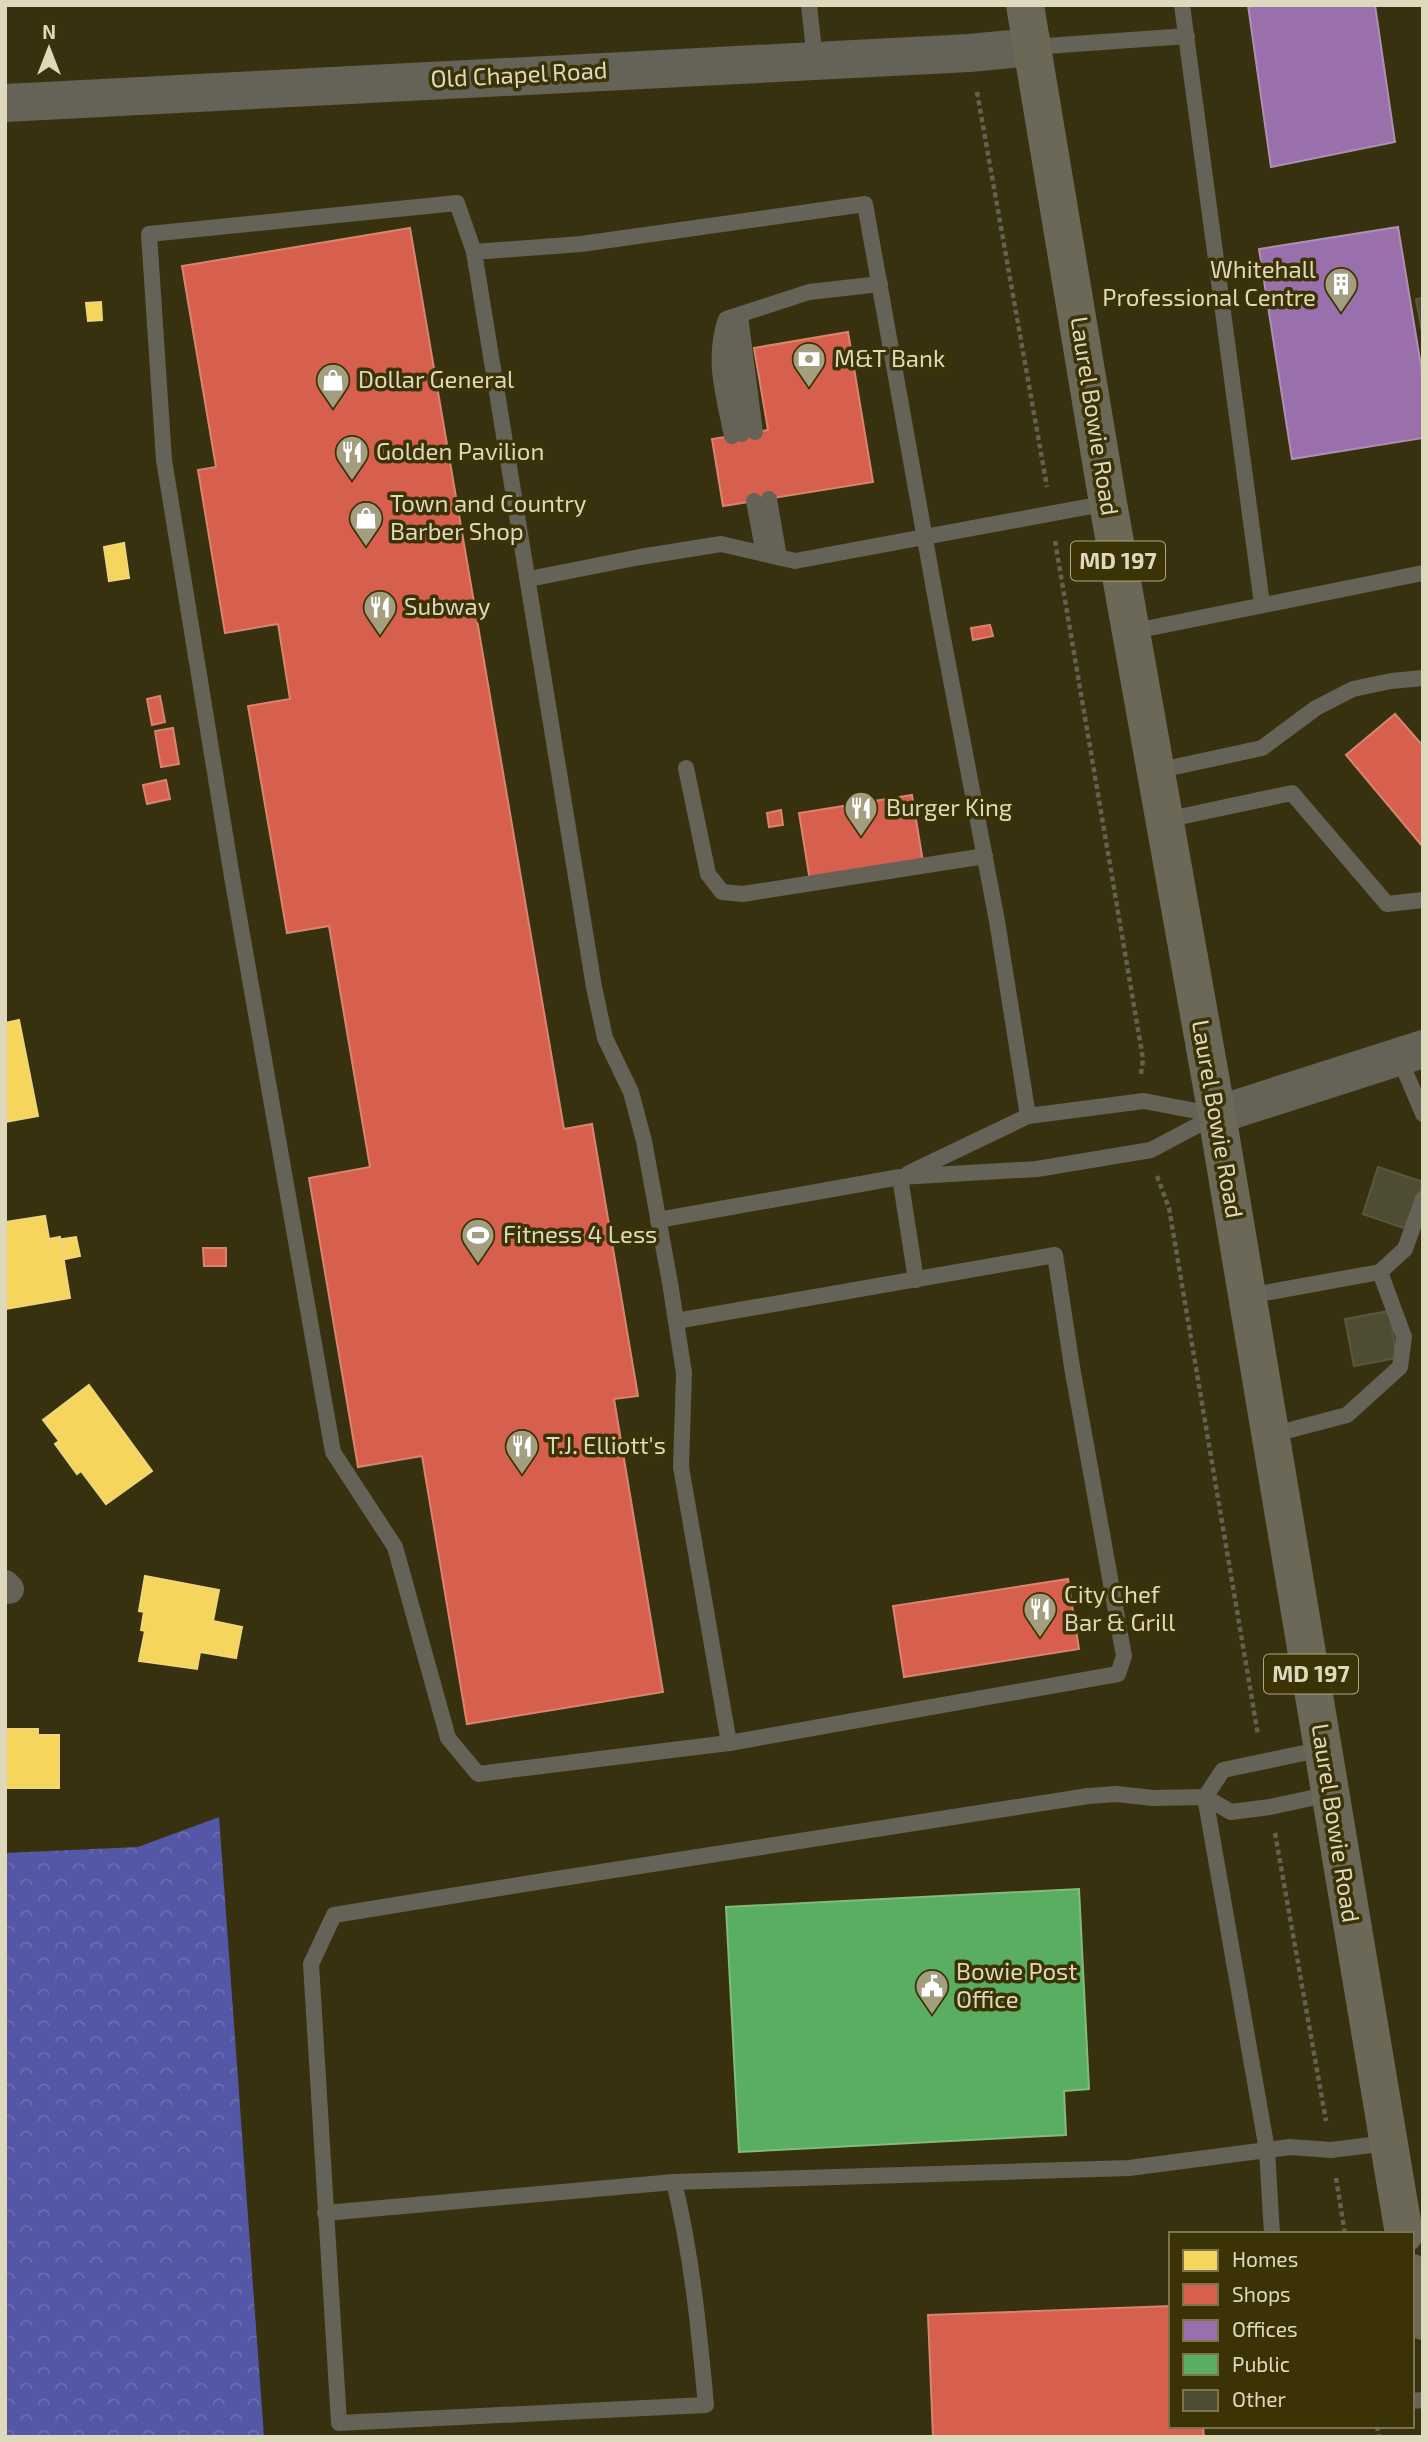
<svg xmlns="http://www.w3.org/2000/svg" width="1428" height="2442" font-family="'Exo 2',sans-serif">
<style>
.forest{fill:url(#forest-crowns)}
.homes{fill:#f6d55c;stroke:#efd679;stroke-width:2}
.shops{fill:#d6604d;stroke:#d8846e;stroke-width:2}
.offices{fill:#9970ab;stroke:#ae8fb0;stroke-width:2}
.public{fill:#5aae61;stroke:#82bb7c;stroke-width:2}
.building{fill:#4e4c33;stroke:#59583f;stroke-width:2}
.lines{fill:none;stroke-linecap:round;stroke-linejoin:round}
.path{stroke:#636151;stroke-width:4.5;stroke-dasharray:5 3.5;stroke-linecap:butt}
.service{stroke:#656257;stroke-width:16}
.minor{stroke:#656257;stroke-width:30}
.tertiary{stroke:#656257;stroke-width:38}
.primary{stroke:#6c6857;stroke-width:38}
.labels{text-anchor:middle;stroke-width:7;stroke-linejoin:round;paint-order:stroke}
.shield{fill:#3b3206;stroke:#ada685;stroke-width:2}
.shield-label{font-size:23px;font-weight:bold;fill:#ded8bc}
.street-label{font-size:24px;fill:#ded8bc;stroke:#3b3206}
.poi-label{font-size:24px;fill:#ded8bc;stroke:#3b3206;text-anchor:start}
</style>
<defs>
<pattern id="forest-crowns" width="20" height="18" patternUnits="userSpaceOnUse" patternTransform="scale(1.75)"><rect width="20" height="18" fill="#5456a6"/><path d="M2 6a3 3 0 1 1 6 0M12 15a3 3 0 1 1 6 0" fill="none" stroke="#6c6eb0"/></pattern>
</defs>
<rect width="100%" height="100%" fill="#373110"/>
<!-- forest -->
<path class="forest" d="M219 1817 264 2437H5V1853L138 1847Z"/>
<!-- homes -->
<g class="homes">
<path d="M101 302 102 320 88 321 86 303Z"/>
<path d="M124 543 129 578 109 581 104 547Z"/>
<path d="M19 1020 38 1116 5 1122V1023Z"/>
<path d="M45 1216 49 1239 60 1237 70 1298 5 1309V1222Z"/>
<path d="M76 1237 80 1256 65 1259 62 1239Z"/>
<path d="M89 1385 152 1471 106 1504 81 1471 77 1474 55 1444 59 1441 43 1420Z"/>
<path d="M145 1576 219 1590 213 1621 242 1627 236 1658 200 1652 197 1669 139 1661 145 1631 141 1630 144 1612 139 1611Z"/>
<path d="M5 1729H38V1735H59V1788H5Z"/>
</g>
<!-- shops -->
<g class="shops">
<path d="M410 228 564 1129 592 1124 638 1396 614 1399 663 1692 467 1724 422 1456 358 1467 309 1178 370 1167 329 926 287 933 248 706 290 699 278 624 225 633 198 470 216 467 182 266Z"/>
<path d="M848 332 873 482 723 506 712 439 768 430 754 348Z"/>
<path d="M990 625 993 636 973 640 971 628Z"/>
<path d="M160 696 165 722 152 725 147 699Z"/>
<path d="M1395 714 1423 746V847L1346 755Z"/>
<path d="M173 728 179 764 161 767 155 731Z"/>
<path d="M166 780 170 799 147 804 143 785Z"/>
<path d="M912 795 923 862 810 881 799 813Z"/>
<path d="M781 810 783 825 769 827 767 813Z"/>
<path d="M203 1248H226V1266H204Z"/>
<path d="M1068 1579 1079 1649 904 1677 893 1606Z"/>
<path d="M1171 2306V2426H1203L1204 2437H933L928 2315Z"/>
</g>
<!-- offices -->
<g class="offices">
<path d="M1248 5H1375L1395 142 1271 167Z"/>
<path d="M1398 227 1423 378V438L1292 459 1259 249Z"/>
</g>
<!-- public -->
<path class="public" d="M1079 1889 1089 2089 1064 2091 1066 2135 739 2152 726 1907Z"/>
<!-- building -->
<g class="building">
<path d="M1423 298V338L1416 299Z"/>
<path d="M1378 1167 1423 1182 1407 1229 1363 1214Z"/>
<path d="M1389 1311 1397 1358 1354 1366 1345 1319Z"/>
</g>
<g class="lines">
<!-- path -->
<g class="path">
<path d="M977 92 1047 487"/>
<path d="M1055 541 1143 1059 1141 1074"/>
<path d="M1157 1176 1169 1208 1258 1735"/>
<path d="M1275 1833 1326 2121"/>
<path d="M1336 2178 1345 2234"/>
<path d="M1377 2426 1379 2437"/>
</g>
<!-- service -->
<g class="service">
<path d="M809 5 815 60"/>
<path d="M1182 5 1262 604"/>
<path d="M1032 47 1187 36"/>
<path d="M474 252 457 203 149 234 164 460 232 877 333 1452 395 1547 448 1738 478 1774 729 1743 1118 1674 1124 1656 1072 1367 1055 1255 676 1321"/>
<path d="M740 316 755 432"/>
<path d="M727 329 742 434"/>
<path d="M732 436C724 396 712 359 726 319L809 292 880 284"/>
<path d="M769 499 779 557"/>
<path d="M754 501 764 554"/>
<path d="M529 579 640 557 721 544 795 561 1108 503"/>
<path d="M1130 632 1423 573"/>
<path d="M686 768 708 874 722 892 743 894 985 856"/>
<path d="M1156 771 1262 748 1316 708 1353 689 1391 681 1423 678"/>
<path d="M1165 820 1292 793 1387 904 1423 900"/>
<path d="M1399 1057 1423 1114"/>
<path d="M909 1173 1028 1116 1144 1101 1217 1115"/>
<path d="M900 1177 916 1280"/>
<path d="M658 1220 900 1177 1037 1169 1151 1150 1217 1115"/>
<path d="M1248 1296 1380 1272 1405 1249 1423 1199"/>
<path d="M1271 1435 1347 1415 1400 1367 1404 1337 1380 1272"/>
<path d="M729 1743 681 1467 684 1373 670 1283 644 1141 631 1092 605 1038 594 987 474 252 581 244 865 204 939 617 997 921 1028 1116"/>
<path d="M674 2182C692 2256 699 2330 706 2405L339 2423 311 1964 334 1915C585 1873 837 1836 1088 1796L1116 1794 1153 1798 1205 1797 1231 1812 1270 1807 1330 1794"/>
<path d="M325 2213 674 2182 1129 2168 1290 2147 1331 2150 1387 2143"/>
<path d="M1272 2234 1267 2150 1205 1797 1223 1770 1323 1749"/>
<path d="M1412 2401 1423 2400"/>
</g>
<!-- minor -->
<path class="minor" d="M5 1585 9 1589"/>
<!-- tertiary -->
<g class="tertiary">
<path d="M5 103 969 53 1032 47"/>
<path d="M1217 1115 1423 1049"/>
</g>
<!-- primary -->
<g class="primary">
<path d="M1025 5 1108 503 1217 1115 1404 2234"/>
<path d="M1412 2273 1423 2321"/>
</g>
</g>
<!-- icons -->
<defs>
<symbol id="building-pin" viewBox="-11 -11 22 30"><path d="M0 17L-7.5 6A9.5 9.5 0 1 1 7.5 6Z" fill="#a49e80" stroke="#3b3206"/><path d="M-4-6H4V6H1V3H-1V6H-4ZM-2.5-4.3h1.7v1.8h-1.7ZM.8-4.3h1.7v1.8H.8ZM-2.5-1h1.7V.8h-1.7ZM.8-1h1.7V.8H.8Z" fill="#fff"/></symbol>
<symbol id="bank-pin" viewBox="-11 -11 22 30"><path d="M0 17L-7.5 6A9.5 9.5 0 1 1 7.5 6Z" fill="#a49e80" stroke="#3b3206"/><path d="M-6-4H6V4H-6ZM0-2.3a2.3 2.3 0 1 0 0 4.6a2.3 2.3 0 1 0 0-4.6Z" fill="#fff"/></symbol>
<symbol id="shop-pin" viewBox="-11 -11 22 30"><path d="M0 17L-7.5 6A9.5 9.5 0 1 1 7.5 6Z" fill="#a49e80" stroke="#3b3206"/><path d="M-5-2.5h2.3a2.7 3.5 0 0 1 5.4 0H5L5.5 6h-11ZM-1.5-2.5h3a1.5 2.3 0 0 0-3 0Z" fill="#fff"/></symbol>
<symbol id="restaurant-pin" viewBox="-11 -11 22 30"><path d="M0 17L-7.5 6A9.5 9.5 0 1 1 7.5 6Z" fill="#a49e80" stroke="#3b3206"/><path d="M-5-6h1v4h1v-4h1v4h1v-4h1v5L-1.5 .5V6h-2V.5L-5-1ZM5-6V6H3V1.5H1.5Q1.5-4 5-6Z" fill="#fff"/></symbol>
<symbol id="stadium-pin" viewBox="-11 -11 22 30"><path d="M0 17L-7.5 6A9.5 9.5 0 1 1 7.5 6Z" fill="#a49e80" stroke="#3b3206"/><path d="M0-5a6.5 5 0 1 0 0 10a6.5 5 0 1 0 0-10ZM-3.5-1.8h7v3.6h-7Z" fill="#fff"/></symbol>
<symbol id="civic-pin" viewBox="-11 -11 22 30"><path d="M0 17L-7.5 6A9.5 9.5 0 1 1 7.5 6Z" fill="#a49e80" stroke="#3b3206"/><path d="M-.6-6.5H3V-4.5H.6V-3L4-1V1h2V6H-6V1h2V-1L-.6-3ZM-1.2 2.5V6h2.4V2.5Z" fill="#fff"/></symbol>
</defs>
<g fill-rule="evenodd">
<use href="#building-pin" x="1322" y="265" width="38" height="52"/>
<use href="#bank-pin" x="790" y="340" width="38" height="52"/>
<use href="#shop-pin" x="314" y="361" width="38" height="52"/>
<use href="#restaurant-pin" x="333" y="433" width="38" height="52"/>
<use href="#shop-pin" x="347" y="499" width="38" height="52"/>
<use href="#restaurant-pin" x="361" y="588" width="38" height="52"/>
<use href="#restaurant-pin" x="842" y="789" width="38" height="52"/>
<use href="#stadium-pin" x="459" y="1216" width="38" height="52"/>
<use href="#restaurant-pin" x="503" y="1427" width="38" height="52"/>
<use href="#restaurant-pin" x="1021" y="1590" width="38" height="52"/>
<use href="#civic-pin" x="913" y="1967" width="38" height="52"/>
</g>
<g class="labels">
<!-- shield labels -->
<g class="shield">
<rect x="1071" y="541.5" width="94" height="39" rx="5"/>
<rect x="1264" y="1654.5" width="94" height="39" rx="5"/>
</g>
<g class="shield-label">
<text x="1118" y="569">MD 197</text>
<text x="1311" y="1682">MD 197</text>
</g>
<!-- street labels -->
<g class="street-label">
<text transform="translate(519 75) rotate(-3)" y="8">Old Chapel Road</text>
<text transform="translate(1094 416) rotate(81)" y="8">Laurel Bowie Road</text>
<text transform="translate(1217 1119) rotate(80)" y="8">Laurel Bowie Road</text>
<text transform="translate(1335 1823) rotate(81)" y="8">Laurel Bowie Road</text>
</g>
<!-- poi labels -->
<g class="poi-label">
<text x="1316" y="278" text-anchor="end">Whitehall<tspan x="1316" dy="28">Professional Centre</tspan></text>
<text x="834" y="367">M&amp;T Bank</text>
<text x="358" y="388">Dollar General</text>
<text x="376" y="460">Golden Pavilion</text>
<text x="390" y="512">Town and Country<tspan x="390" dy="28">Barber Shop</tspan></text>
<text x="404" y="615">Subway</text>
<text x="886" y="816">Burger King</text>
<text x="503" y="1243">Fitness 4 Less</text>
<text x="546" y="1454">T.J. Elliott's</text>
<text x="1064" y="1603">City Chef<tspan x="1064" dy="28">Bar &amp; Grill</tspan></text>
<text x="956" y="1980">Bowie Post<tspan x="956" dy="28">Office</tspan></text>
</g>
</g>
<!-- border -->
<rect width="1428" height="2442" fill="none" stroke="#ded8bc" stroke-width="14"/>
<!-- legend -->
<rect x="1169" y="2232" width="245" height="196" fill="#3b3206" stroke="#7c744f" stroke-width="2"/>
<rect x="1183" y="2250" width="35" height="21" fill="#f6d55c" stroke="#7c744f" stroke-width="2"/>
<text x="1232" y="2267" font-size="21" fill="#ded8bc">Homes</text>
<rect x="1183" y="2284" width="35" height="21" fill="#d6604d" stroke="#7c744f" stroke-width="2"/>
<text x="1232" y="2302" font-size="21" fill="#ded8bc">Shops</text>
<rect x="1183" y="2320" width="35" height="21" fill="#9970ab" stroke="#7c744f" stroke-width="2"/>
<text x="1232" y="2337" font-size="21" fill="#ded8bc">Offices</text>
<rect x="1183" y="2354" width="35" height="21" fill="#5aae61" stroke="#7c744f" stroke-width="2"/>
<text x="1232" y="2372" font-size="21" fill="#ded8bc">Public</text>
<rect x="1183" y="2390" width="35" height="21" fill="#4e4c33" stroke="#7c744f" stroke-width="2"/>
<text x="1232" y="2407" font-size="21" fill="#ded8bc">Other</text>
<!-- north arrow -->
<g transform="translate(49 49)" stroke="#3b3206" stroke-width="5" paint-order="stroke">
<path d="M0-5L12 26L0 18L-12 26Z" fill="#ded8bc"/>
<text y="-10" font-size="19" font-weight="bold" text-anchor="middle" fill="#ded8bc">N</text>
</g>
</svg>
